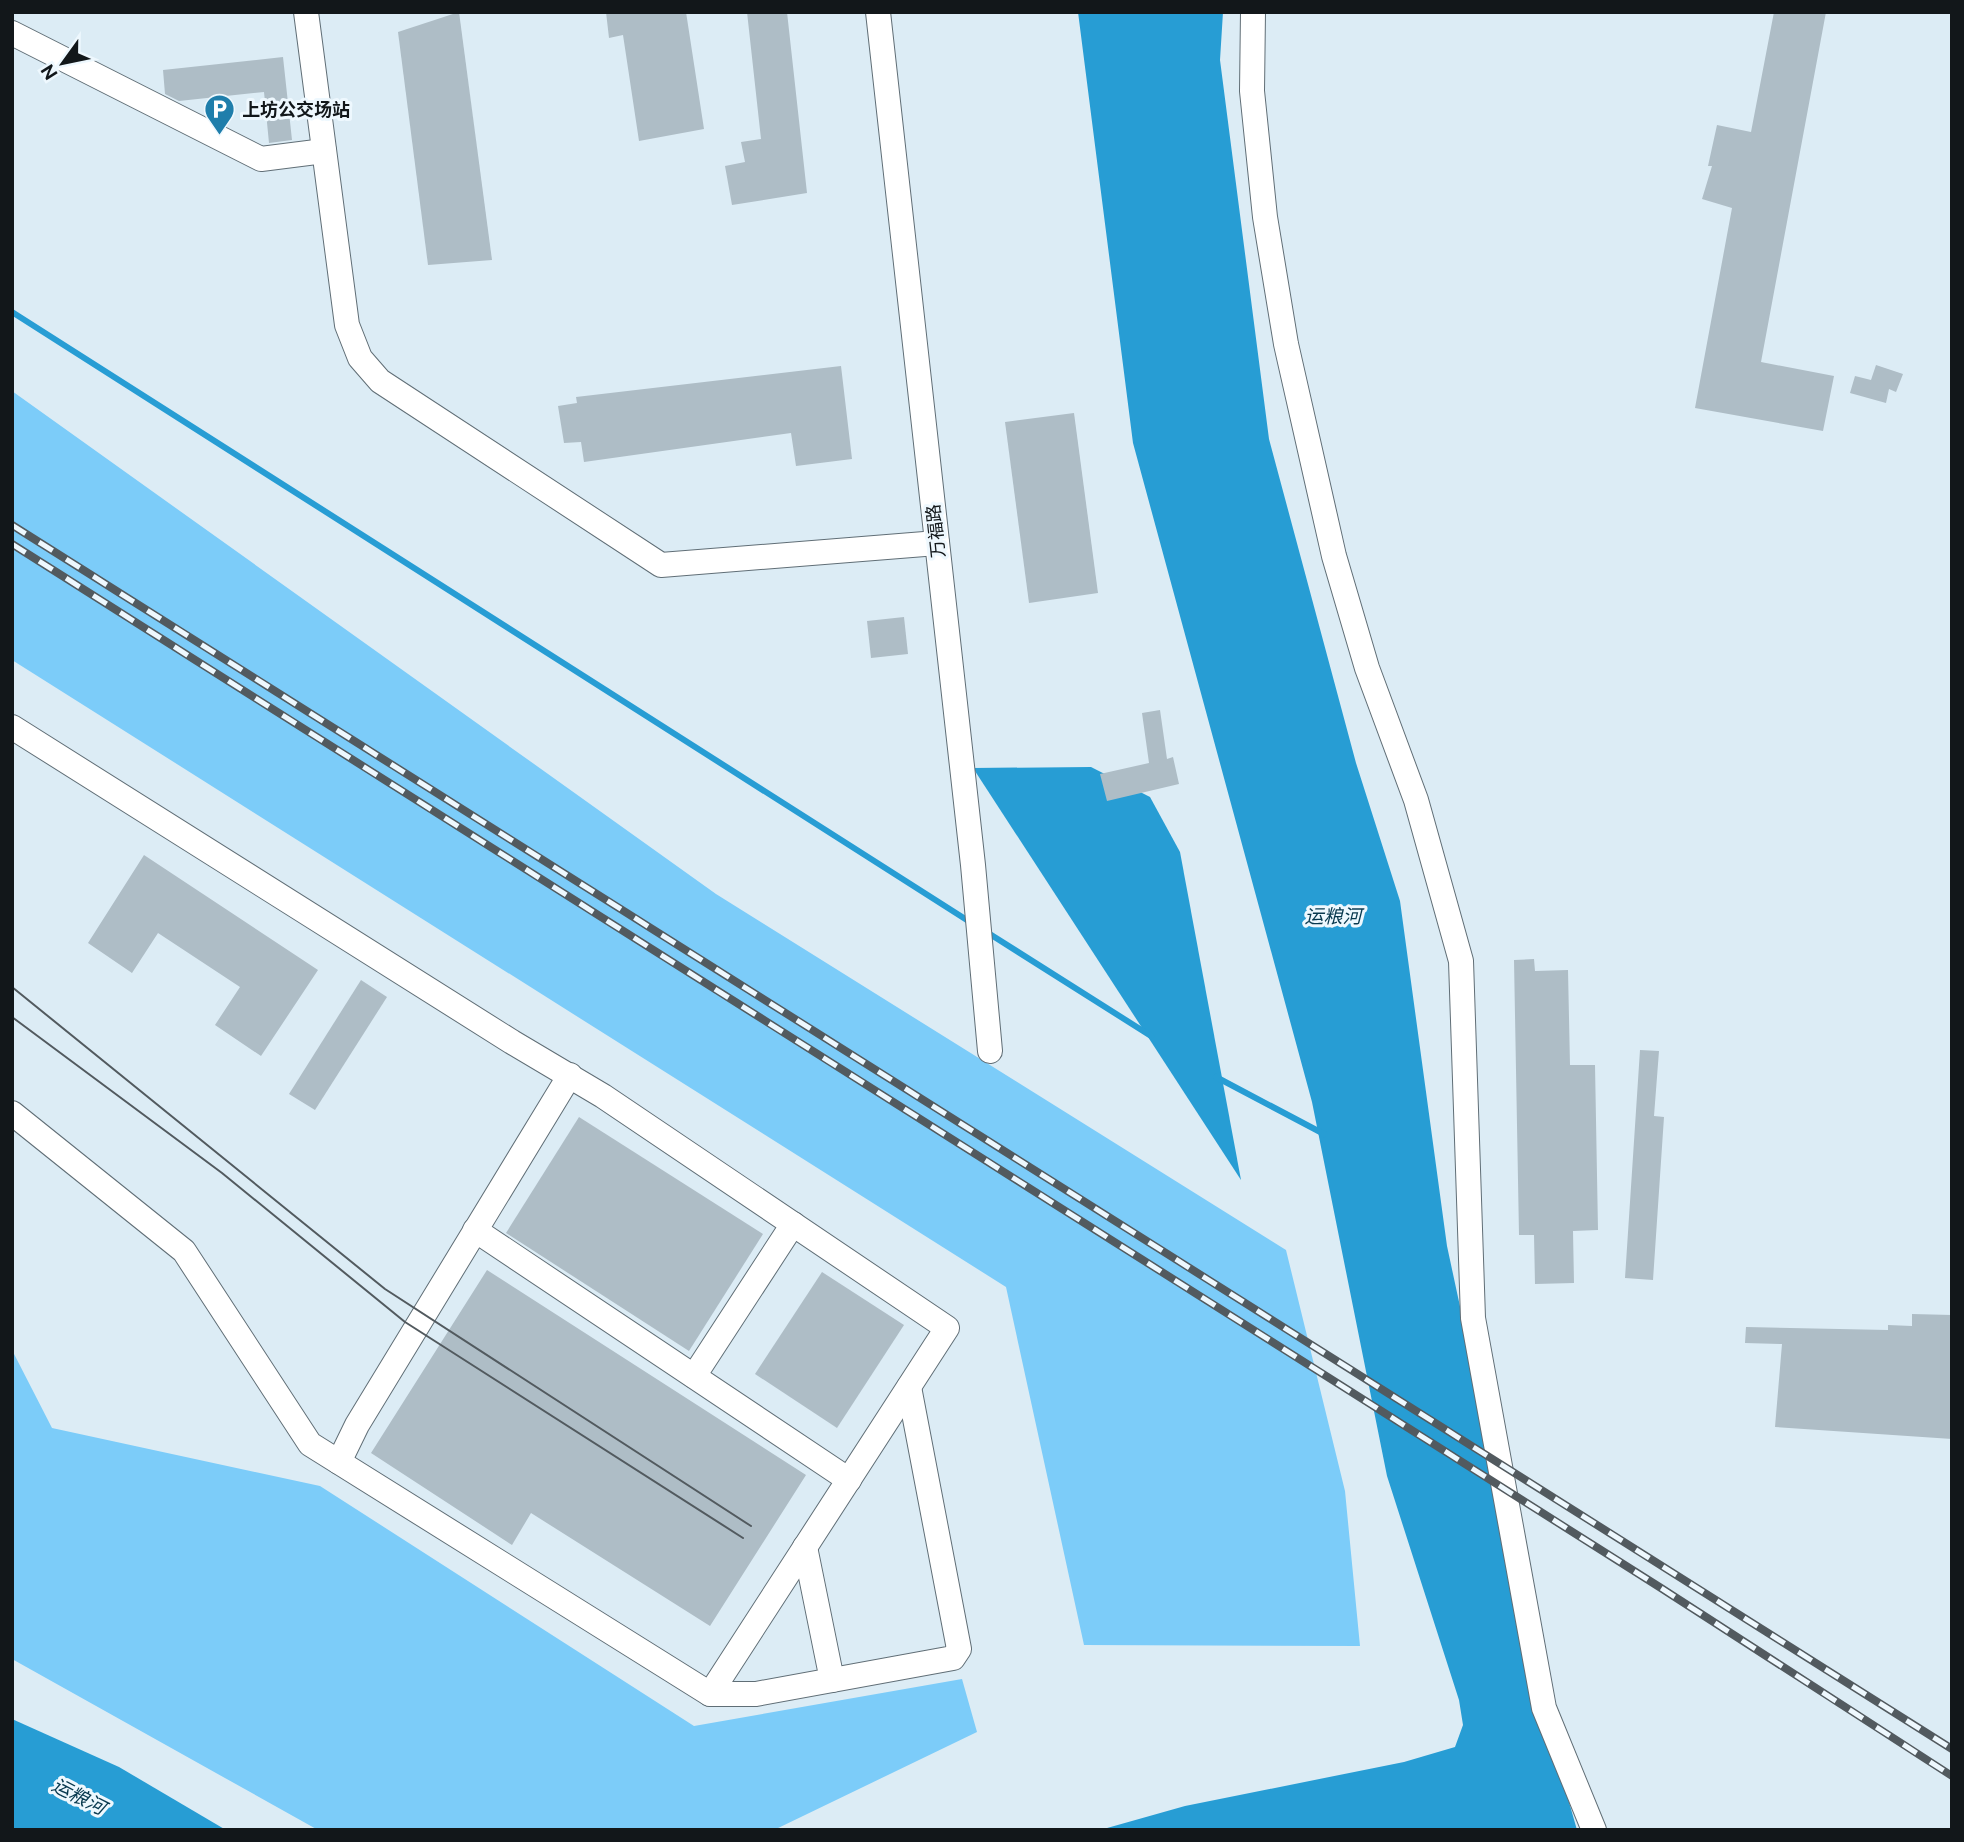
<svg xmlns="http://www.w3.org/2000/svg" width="1964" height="1842" font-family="Ubuntu,'Noto Sans SC',sans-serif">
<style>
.green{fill:#7cccf9}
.water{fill:#279dd4}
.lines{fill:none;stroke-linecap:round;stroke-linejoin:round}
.stream{stroke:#279dd4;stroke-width:6}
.building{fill:#aebdc6}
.minor-casing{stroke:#606e76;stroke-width:26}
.minor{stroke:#fff;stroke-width:24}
.tram{stroke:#525a5f;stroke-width:2}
.rail-casing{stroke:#525a5f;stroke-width:8}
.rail{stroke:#eef8fe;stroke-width:5;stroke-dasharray:16;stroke-linecap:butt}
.labels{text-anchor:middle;stroke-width:6;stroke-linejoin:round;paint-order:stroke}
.poi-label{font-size:18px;font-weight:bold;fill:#12171a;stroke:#eef8fe;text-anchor:start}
.street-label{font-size:18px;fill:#12171a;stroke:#eef8fe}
.water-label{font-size:19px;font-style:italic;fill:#07384e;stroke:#eef8fe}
</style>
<rect width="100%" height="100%" fill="#dcecf5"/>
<!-- green -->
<g class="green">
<path d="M12 391 716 894 1286 1250 1345 1491 1360 1646 1084 1645 1006 1287 12 660Z"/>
<path d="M12 1350 52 1428 320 1486 694 1726 962 1679 977 1732 774 1830H318L12 1659Z"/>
</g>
<!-- water -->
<g class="water">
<path d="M1078 12H1223L1220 60 1269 439 1356 763 1400 901 1447 1246 1559 1767 1577 1830H1100L1185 1806 1404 1762 1455 1747 1463 1725 1459 1700 1387 1476 1312 1102 1133 443Z"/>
<path d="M1091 767 1150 797 1180 852 1241 1180 973 768Z"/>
<path d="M12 1719 119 1767 226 1830H12Z"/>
</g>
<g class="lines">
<!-- stream -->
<g class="stream">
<path d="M12 312 970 922"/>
<path d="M985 931 1151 1036"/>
<path d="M1216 1077 1324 1134"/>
</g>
</g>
<!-- building -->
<g class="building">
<path d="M459 12 492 260 428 265 398 32Z"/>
<path d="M606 12H686L704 129 639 141 623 35 609 38Z"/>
<path d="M747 12H787L807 193 732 205 725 166 745 162 741 142 761 139Z"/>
<path d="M1774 12H1826L1761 362 1834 376 1823 431 1695 408 1732 208 1702 199 1712 166H1708L1717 125 1751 132Z"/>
<path d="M283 57 292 140 269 143 264 92 179 101 165 94 163 70Z"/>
<path d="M1876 365 1903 374 1896 392 1889 389 1886 403 1850 393 1855 376 1871 380Z"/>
<path d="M841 366 852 459 796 466 791 433 584 462 581 442 564 443 558 406 577 403 576 397Z"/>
<path d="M1074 413 1098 593 1029 603 1005 422Z"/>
<path d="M904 617 908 654 871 658 867 621Z"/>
<path d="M1160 710 1167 759 1173 757 1179 784 1107 801 1100 774 1149 763 1142 713Z"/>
<path d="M144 855 318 970 261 1056 215 1025 240 987 158 933 132 973 88 943Z"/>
<path d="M1534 959 1535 971 1568 970 1570 1065H1595L1598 1230 1573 1231 1574 1283 1535 1284 1534 1235H1519L1514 960Z"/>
<path d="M361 980 387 997 315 1110 289 1094Z"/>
<path d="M1640 1050 1659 1051 1654 1116 1664 1117 1653 1280 1625 1278Z"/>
<path d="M579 1117 763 1234 689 1351 506 1233Z"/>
<path d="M487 1270 806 1475 710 1626 531 1513 512 1545 371 1453Z"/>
<path d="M822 1272 904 1325 837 1428 755 1374Z"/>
<path d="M1912 1314 1952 1315V1439L1775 1427 1782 1344 1745 1343 1746 1327 1888 1330V1325L1912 1326Z"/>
</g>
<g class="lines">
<defs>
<g id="minor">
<path d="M306 12 347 325 360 358 380 381 661 565 937 543"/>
<path d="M878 12 973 865 990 1051"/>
<path d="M1253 12 1252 91 1265 217 1286 344 1334 556 1367 668 1416 800 1461 961 1473 1318 1544 1708 1594 1830"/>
<path d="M12 33 261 159 324 151"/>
<path d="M12 727 512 1042 603 1096 947 1328 710 1694"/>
<path d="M12 1113 184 1251 310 1444 710 1694H756L953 1658 959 1649 909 1387"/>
<path d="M475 1230 849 1480"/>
<path d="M694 1376 793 1224"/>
<path d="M339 1462 357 1425 570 1075"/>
<path d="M805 1547 832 1680"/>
</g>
</defs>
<!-- minor casing -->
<use href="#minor" class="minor-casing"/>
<!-- minor -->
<use href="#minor" class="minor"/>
<!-- tram -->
<g class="tram">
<path d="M12 987 385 1289 751 1526"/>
<path d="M12 1017 222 1173 405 1322 743 1538"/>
</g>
<defs>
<g id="rail">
<path d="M12 525 1952 1749"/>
<path d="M12 544 1661 1588 1952 1776"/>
</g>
</defs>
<!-- rail casing -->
<use href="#rail" class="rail-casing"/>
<!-- rail -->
<use href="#rail" class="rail"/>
</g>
<!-- icons -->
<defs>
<symbol id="parking-pin" viewBox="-11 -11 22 30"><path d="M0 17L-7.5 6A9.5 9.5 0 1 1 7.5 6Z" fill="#1f7eab" stroke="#eef8fe"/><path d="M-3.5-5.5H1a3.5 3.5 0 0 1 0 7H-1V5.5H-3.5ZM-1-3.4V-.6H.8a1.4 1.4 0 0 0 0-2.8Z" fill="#fff"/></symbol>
</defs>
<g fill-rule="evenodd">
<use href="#parking-pin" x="202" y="92" width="35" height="47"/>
</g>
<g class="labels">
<!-- poi labels -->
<g class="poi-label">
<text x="242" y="116">上坊公交场站</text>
</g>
<!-- street labels -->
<g class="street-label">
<text transform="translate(936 531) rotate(-96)" y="6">万福路</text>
</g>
<!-- water labels -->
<g class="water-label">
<text x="1333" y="923">运粮河</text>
<text transform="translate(79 1796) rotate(27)" y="7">运粮河</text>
</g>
</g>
<!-- border -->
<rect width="1964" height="1842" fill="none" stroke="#12171a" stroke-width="28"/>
<!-- north arrow -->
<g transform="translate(63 63) rotate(237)" stroke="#eef8fe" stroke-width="5" paint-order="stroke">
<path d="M0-5L12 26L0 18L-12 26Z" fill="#12171a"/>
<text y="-10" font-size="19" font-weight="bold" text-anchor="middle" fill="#12171a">N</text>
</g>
</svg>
